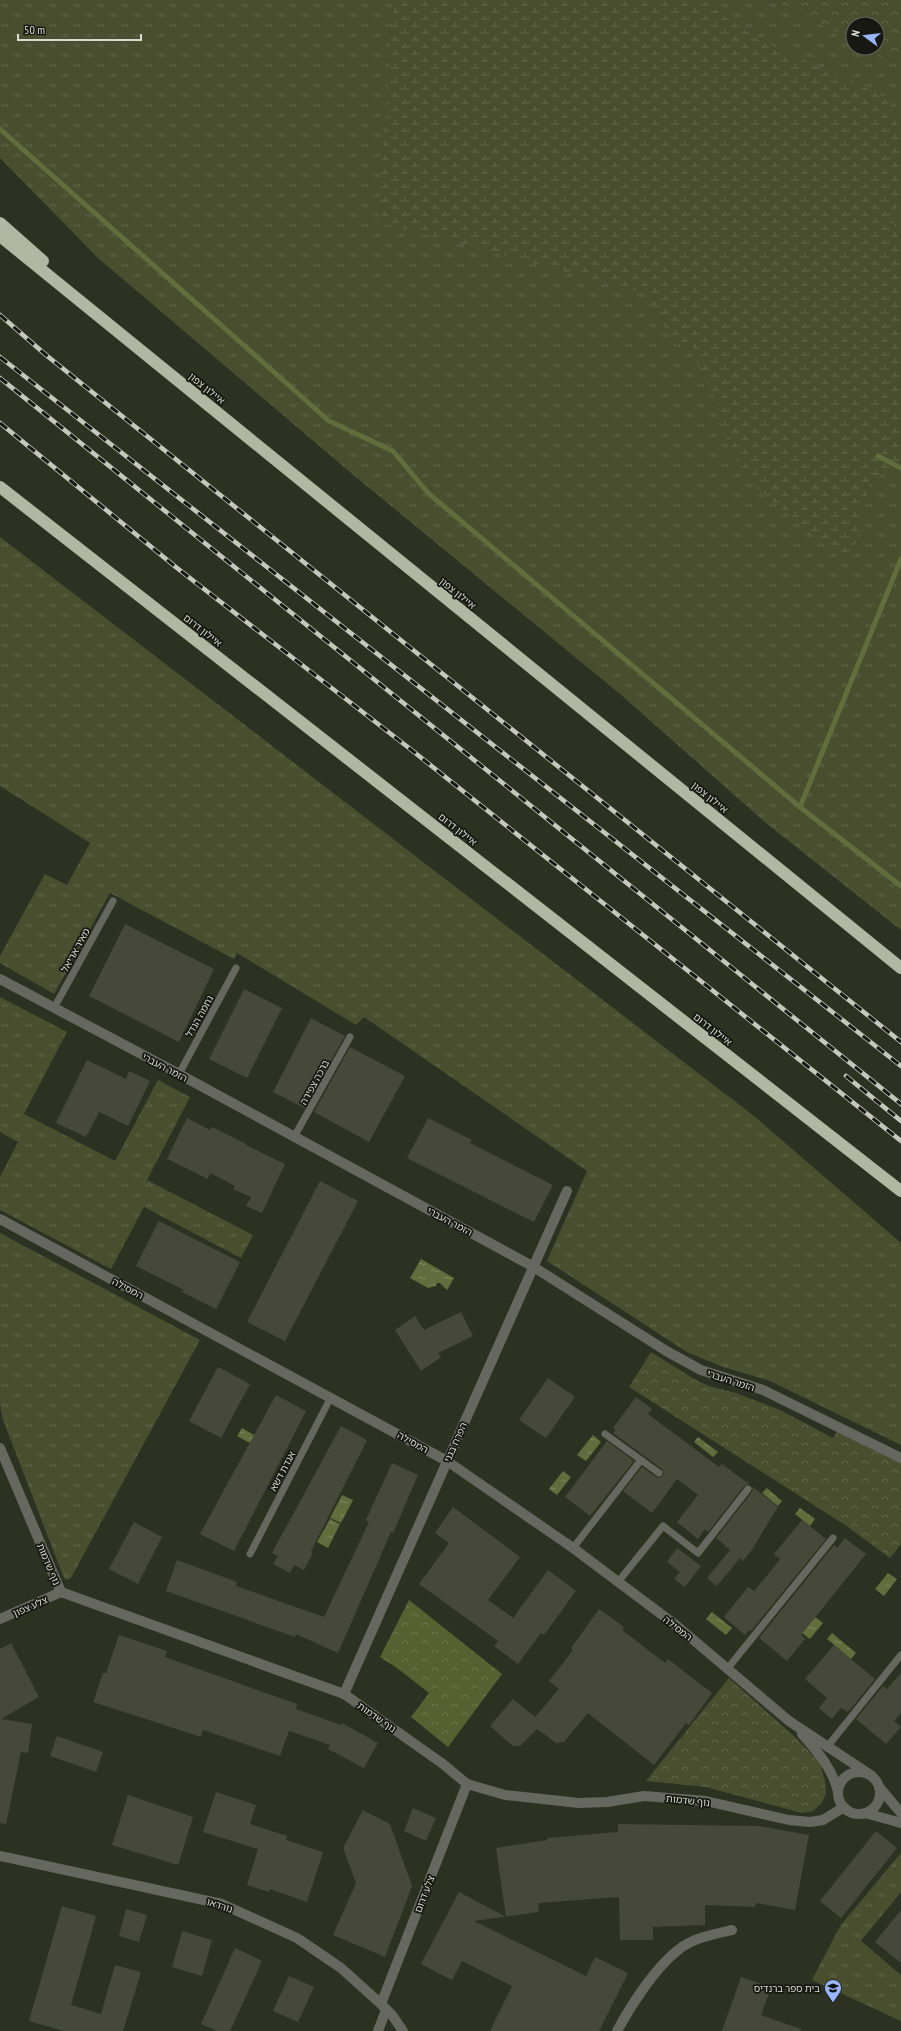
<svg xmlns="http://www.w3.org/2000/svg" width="901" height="2031" font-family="'PT Sans Narrow','Noto Sans Hebrew',sans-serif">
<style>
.grass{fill:url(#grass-tufts)}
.forest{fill:url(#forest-crowns)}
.wetland{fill:url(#wetland-marsh)}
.park{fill:url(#park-crowns)}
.water{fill:url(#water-ripples)}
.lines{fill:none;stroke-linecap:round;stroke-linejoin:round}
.stream{stroke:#636c3c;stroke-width:5}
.building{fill:#464939}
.service{stroke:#666860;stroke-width:7}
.minor{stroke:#666860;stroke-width:10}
.tertiary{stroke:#666860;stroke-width:10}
.motorway{stroke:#b2b7a4;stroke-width:12}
.rail-casing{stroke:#c6c8be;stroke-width:4.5}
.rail{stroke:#161811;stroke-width:3;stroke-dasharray:9;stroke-linecap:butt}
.labels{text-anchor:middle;stroke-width:3.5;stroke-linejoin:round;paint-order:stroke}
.street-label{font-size:10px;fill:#d9dbd1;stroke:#161811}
.poi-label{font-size:10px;fill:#d9dbd1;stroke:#161811;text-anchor:end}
</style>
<defs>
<pattern id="grass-tufts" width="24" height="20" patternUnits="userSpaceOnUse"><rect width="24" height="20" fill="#484e2e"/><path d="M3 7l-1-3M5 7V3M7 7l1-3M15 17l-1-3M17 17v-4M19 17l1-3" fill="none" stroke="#62674b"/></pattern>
<pattern id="forest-crowns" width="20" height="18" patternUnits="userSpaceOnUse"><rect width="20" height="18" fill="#576031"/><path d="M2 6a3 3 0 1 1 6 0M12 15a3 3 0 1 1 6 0" fill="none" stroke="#6f764e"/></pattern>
<pattern id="wetland-marsh" width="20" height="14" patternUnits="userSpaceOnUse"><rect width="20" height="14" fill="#484e2e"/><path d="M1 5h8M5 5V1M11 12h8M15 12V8" fill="none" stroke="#62674b"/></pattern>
<pattern id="park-crowns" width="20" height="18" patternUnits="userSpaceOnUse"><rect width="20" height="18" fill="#484e2e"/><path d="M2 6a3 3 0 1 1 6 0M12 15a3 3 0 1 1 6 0" fill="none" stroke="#62674b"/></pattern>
<pattern id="water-ripples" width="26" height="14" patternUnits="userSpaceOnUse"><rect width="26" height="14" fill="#636c3c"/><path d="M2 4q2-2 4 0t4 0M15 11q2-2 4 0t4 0" fill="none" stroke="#808760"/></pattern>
</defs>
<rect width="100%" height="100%" fill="#2d3121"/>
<!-- grass -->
<g class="grass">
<path d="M0 0H772L853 40V48H868L901 64V930L766 823 620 694 351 473 98 258 0 158Z"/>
<path d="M0 537 754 1116 901 1243V1445L770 1381 723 1367 687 1352 547 1261 587 1171 364 1017 356 1025 237 953 234 959 110 893 54 994 0 963V956L45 874 67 885 90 843 0 786Z"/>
<path d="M0 997 67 1032 24 1114 115 1161 158 1080 190 1097 147 1180 253 1235 241 1258 144 1207 111 1269 0 1210V1177L18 1142 0 1132Z"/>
<path d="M0 1233 200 1340 71 1578 67 1580 64 1578 3 1420 0 1405Z"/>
<path d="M901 1853V1892L861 1941 901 1975V2021L812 1980 840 1926Z"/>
</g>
<!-- forest -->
<path class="forest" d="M409 1600 502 1674 448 1747 411 1717 429 1693 397 1668 380 1657Z"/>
<!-- wetland -->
<path class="wetland" d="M394 0H701L758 39 888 98 901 137V188L894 221 901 253 900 464 871 481 861 510 857 539 850 555 827 544 810 533 754 485 738 462 725 436 718 419V405L696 360 694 348 688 342 674 345 654 304V295L378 222Z"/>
<!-- park -->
<g class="park">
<path d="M772 0H901V64L868 48H877V24H853V40Z"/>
<path d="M651 1352 696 1380 709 1386 736 1393 780 1410 833 1438 838 1430 901 1462V1544L890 1558 845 1525 629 1387Z"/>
<path d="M729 1678 796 1738 820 1763 825 1781 826 1793 822 1803 813 1811 802 1813 706 1787 646 1781Z"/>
</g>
<!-- water -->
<g class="water">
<path d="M421 1259 454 1278 447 1290 440 1283H437L436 1286 428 1288 410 1278Z"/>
<path d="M242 1428 265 1441 261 1449 237 1436Z"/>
<path d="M593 1435 601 1442 586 1461 577 1455Z"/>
<path d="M698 1437 718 1452 713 1457 694 1442Z"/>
<path d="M563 1471 571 1477 557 1495 549 1489Z"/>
<path d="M767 1488 782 1501 778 1506 762 1493Z"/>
<path d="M342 1495 353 1500 341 1523 330 1518Z"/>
<path d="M800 1508 815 1519 810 1526 795 1514Z"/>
<path d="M330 1519 340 1524 328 1548 317 1542Z"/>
<path d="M888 1573 897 1579 884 1596 875 1589Z"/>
<path d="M712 1612 732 1628 726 1635 706 1619Z"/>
<path d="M815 1617 823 1623 810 1639 802 1633Z"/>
<path d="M832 1633 856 1653 851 1659 827 1639Z"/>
</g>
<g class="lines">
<!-- stream -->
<g class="stream">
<path d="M0 129 329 421 393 451 428 493 800 807 901 886"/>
<path d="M878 456 901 468"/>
<path d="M800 807 901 559"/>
</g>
</g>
<!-- building -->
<g class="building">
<path d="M125 924 214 969 179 1042 89 996Z"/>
<path d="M244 989 282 1008 247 1078 209 1059Z"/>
<path d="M311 1018 345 1036 304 1108 273 1092Z"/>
<path d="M350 1047 405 1076 369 1142 314 1112Z"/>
<path d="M87 1060 126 1079 129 1071 150 1081 128 1126 99 1112 86 1137 56 1123Z"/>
<path d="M187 1118 210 1130 212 1127 246 1144V1145L285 1164 262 1213 246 1206 251 1197 233 1189 235 1186 210 1173 208 1179 167 1159Z"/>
<path d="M428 1118 472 1140 470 1143 553 1185 534 1222 407 1158Z"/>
<path d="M320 1181 358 1201 285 1341 247 1322Z"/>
<path d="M159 1221 240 1262 216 1309 182 1292 184 1290 136 1266Z"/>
<path d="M461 1312 473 1336 438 1353 441 1357 421 1371 395 1330 415 1316 424 1330Z"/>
<path d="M218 1367 250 1384 221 1438 189 1421Z"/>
<path d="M548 1378 575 1397 546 1438 519 1420Z"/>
<path d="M276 1395 306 1411 234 1551 200 1534Z"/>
<path d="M636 1397 652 1409 648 1414 719 1467 722 1464 749 1484 744 1486 708 1532 705 1529 698 1539 677 1522 698 1495 677 1479 652 1513 623 1491 642 1467 658 1478 661 1477 664 1474 662 1469 613 1433 616 1430 613 1428Z"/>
<path d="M341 1426 367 1440 311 1551 313 1553 304 1570 294 1565 290 1573 273 1564 278 1556 272 1553Z"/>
<path d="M607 1441 634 1461 590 1516 565 1497Z"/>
<path d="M392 1463 418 1475 393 1533 391 1532 338 1653 296 1634 295 1637 166 1591 177 1560 237 1582 236 1586 324 1617 369 1522 366 1520Z"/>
<path d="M753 1487 778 1507 751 1551 743 1561 740 1558 717 1586 707 1578 730 1550 716 1538 752 1492Z"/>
<path d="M453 1507 520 1557 488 1600 513 1618 548 1570 576 1591 544 1635 541 1633 518 1664 494 1646 498 1641 419 1584 449 1543 435 1533Z"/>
<path d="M802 1520 826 1539 751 1631 749 1630 745 1635 724 1617 748 1587 754 1591 774 1567 780 1559 774 1554Z"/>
<path d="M134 1522 162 1537 138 1584 109 1569Z"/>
<path d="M845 1538 866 1554 801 1635 805 1639 787 1661 759 1638 834 1545 837 1548Z"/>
<path d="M677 1548 701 1566 685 1587 674 1579 680 1572 667 1562Z"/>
<path d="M599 1609 624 1627 622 1630 665 1663 668 1659 712 1693 689 1725 686 1723 654 1765 588 1713 564 1742 556 1743 537 1729 520 1746H513L490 1726 513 1699 535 1717 559 1689 549 1681 573 1650 571 1648Z"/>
<path d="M119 1635 167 1651 165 1657 297 1704 296 1709 341 1725 342 1723 378 1743 364 1768 328 1749 330 1745 289 1731 280 1756 203 1730 201 1737 93 1702 103 1673H106Z"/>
<path d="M11 1643 39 1697 1 1719 32 1724 28 1753 21 1752 6 1824 0 1823V1649Z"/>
<path d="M834 1645 875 1679 848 1712 841 1708 832 1719 819 1708 827 1698 805 1679Z"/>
<path d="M901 1673V1713L894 1721 901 1727 886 1744 856 1719 883 1686 887 1689Z"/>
<path d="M57 1736 103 1752 96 1772 50 1756Z"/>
<path d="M216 1792 256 1805 250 1824 287 1836 286 1840 323 1852 307 1902 270 1889 269 1892 247 1885 258 1849 203 1832Z"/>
<path d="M128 1795 193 1817 178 1865 112 1845Z"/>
<path d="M413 1808 436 1818 426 1841 404 1831Z"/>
<path d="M363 1810 390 1824 412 1886 385 1957 333 1935 356 1883 343 1848Z"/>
<path d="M618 1824 759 1826 809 1835 795 1910 756 1903 755 1907 705 1905V1925L653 1927V1940H620L619 1897 538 1903 539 1912 474 1921 586 1976 595 1957 628 1973 599 2031H490L512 1986 462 1961 452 1980 421 1964 459 1892 506 1917 496 1848 547 1840V1838L618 1832Z"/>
<path d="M876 1831 897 1848 841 1918 820 1901Z"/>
<path d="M62 1906 96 1916 71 2005 101 2014 115 1965 141 1972 123 2031H64L29 2021Z"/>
<path d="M126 1909 147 1915 139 1942 119 1936Z"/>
<path d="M901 1910V1963L875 1942Z"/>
<path d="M182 1931 212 1940 202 1976 172 1967Z"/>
<path d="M235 1948 262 1961 230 2031H217L201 2024Z"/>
<path d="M289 1976 314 1987 298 2022 273 2011Z"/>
<path d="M741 1977 771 1987 761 2015 801 2029V2031H722Z"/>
</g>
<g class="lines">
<!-- service -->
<g class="service">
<path d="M54 1008 113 901"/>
<path d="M179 1074 236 968"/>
<path d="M294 1137 350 1037"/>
<path d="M605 1434 659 1473"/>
<path d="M573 1548 641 1460"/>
<path d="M250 1554 331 1397"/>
<path d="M618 1582 663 1526 698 1553 748 1489"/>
<path d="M728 1668 833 1538"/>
<path d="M827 1747 901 1655"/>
</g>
<!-- minor -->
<g class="minor">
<path d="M0 979 179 1074 532 1266 668 1352 701 1370 763 1390 901 1458"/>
<path d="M0 1219 447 1461 573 1548 677 1626 789 1721 872 1776"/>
<path d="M0 1448 61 1592 344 1694 443 1764 467 1784 505 1795 579 1803 607 1802 644 1796 706 1801 789 1820 810 1822 823 1820 844 1807"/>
<path d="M0 1619 61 1592"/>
<path d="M344 1694 567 1191"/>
<path d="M802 1734C817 1751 833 1769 838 1792"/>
<circle cx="859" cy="1793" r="21"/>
<path d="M879 1787 901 1813"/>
<path d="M865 1813 901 1823"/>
<path d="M381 2004 467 1784"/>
<path d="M378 2031 386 2010"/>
<path d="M617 2031C631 2005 655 1968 678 1950 693 1938 714 1934 732 1930"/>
</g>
<!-- tertiary -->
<path class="tertiary" d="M0 1856 222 1904 297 1938 341 1968 381 2004 392 2015 403 2031"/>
<!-- motorway -->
<g class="motorway">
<path d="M0 223 43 261"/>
<path d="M0 236 901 968"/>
<path d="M0 487 901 1191"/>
</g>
<defs>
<g id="rail">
<path d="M0 315 46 355 901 1042"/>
<path d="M0 357 901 1066"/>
<path d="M0 378 901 1104"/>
<path d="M0 423 177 568 409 748 901 1141"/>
<path d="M846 1076 901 1121"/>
</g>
</defs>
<!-- rail casing -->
<use href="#rail" class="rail-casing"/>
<!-- rail -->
<use href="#rail" class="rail"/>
</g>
<!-- icons -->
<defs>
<symbol id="school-pin" viewBox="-11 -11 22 30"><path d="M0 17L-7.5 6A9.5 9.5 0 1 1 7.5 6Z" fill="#99b5fd" stroke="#161811"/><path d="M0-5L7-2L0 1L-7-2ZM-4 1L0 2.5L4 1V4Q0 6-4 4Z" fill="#111"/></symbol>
</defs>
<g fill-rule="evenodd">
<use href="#school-pin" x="823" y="1978" width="20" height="27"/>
</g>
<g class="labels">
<!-- street labels -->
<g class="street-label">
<text transform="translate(207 388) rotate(39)" y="4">איילון צפון</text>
<text transform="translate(458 593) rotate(39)" y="4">איילון צפון</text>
<text transform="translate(203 630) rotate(38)" y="4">איילון דרום</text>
<text transform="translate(710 797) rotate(39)" y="4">איילון צפון</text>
<text transform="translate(458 829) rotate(38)" y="4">איילון דרום</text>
<text transform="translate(75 950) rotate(-61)" y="4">מאיר אריאל</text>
<text transform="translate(199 1016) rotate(-61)" y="4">נחמה הנדל</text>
<text transform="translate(713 1029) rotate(38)" y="4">איילון דרום</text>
<text transform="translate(165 1067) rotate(28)" y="4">הזמר העברי</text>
<text transform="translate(314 1082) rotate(-61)" y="4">ברכה צפירה</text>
<text transform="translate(450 1221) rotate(28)" y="4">הזמר העברי</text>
<text transform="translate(128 1288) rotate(28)" y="4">המסילה</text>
<text transform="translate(731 1380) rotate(18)" y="4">הזמר העברי</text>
<text transform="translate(413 1442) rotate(29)" y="4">המסילה</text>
<text transform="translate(455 1442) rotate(-66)" y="4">הפרח בגני</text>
<text transform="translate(282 1471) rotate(-62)" y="4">אגדת דשא</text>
<text transform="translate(49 1564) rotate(67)" y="4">נוף שדמות</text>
<text transform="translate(30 1606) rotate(-24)" y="4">צלע צפון</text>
<text transform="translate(678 1628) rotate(38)" y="4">המסילה</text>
<text transform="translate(377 1717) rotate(35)" y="4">נוף שדמות</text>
<text transform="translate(688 1800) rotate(6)" y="4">נוף שדמות</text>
<text transform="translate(424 1894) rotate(-69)" y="4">צלע דרום</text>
<text transform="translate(220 1905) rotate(18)" y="4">נורדאו</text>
</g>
<!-- poi labels -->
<g class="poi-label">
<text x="820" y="1992">בית ספר ברנדיס</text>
</g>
</g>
<!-- north arrow -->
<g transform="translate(865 36) rotate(285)"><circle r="19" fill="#161811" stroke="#64665e"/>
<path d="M0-3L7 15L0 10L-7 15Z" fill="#99b5fd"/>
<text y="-6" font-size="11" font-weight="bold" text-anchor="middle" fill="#d9dbd1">N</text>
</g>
<!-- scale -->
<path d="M18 34v6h123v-6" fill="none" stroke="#d9dbd1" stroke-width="2"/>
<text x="24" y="34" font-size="12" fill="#d9dbd1" stroke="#161811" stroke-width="3" paint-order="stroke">50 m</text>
</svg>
